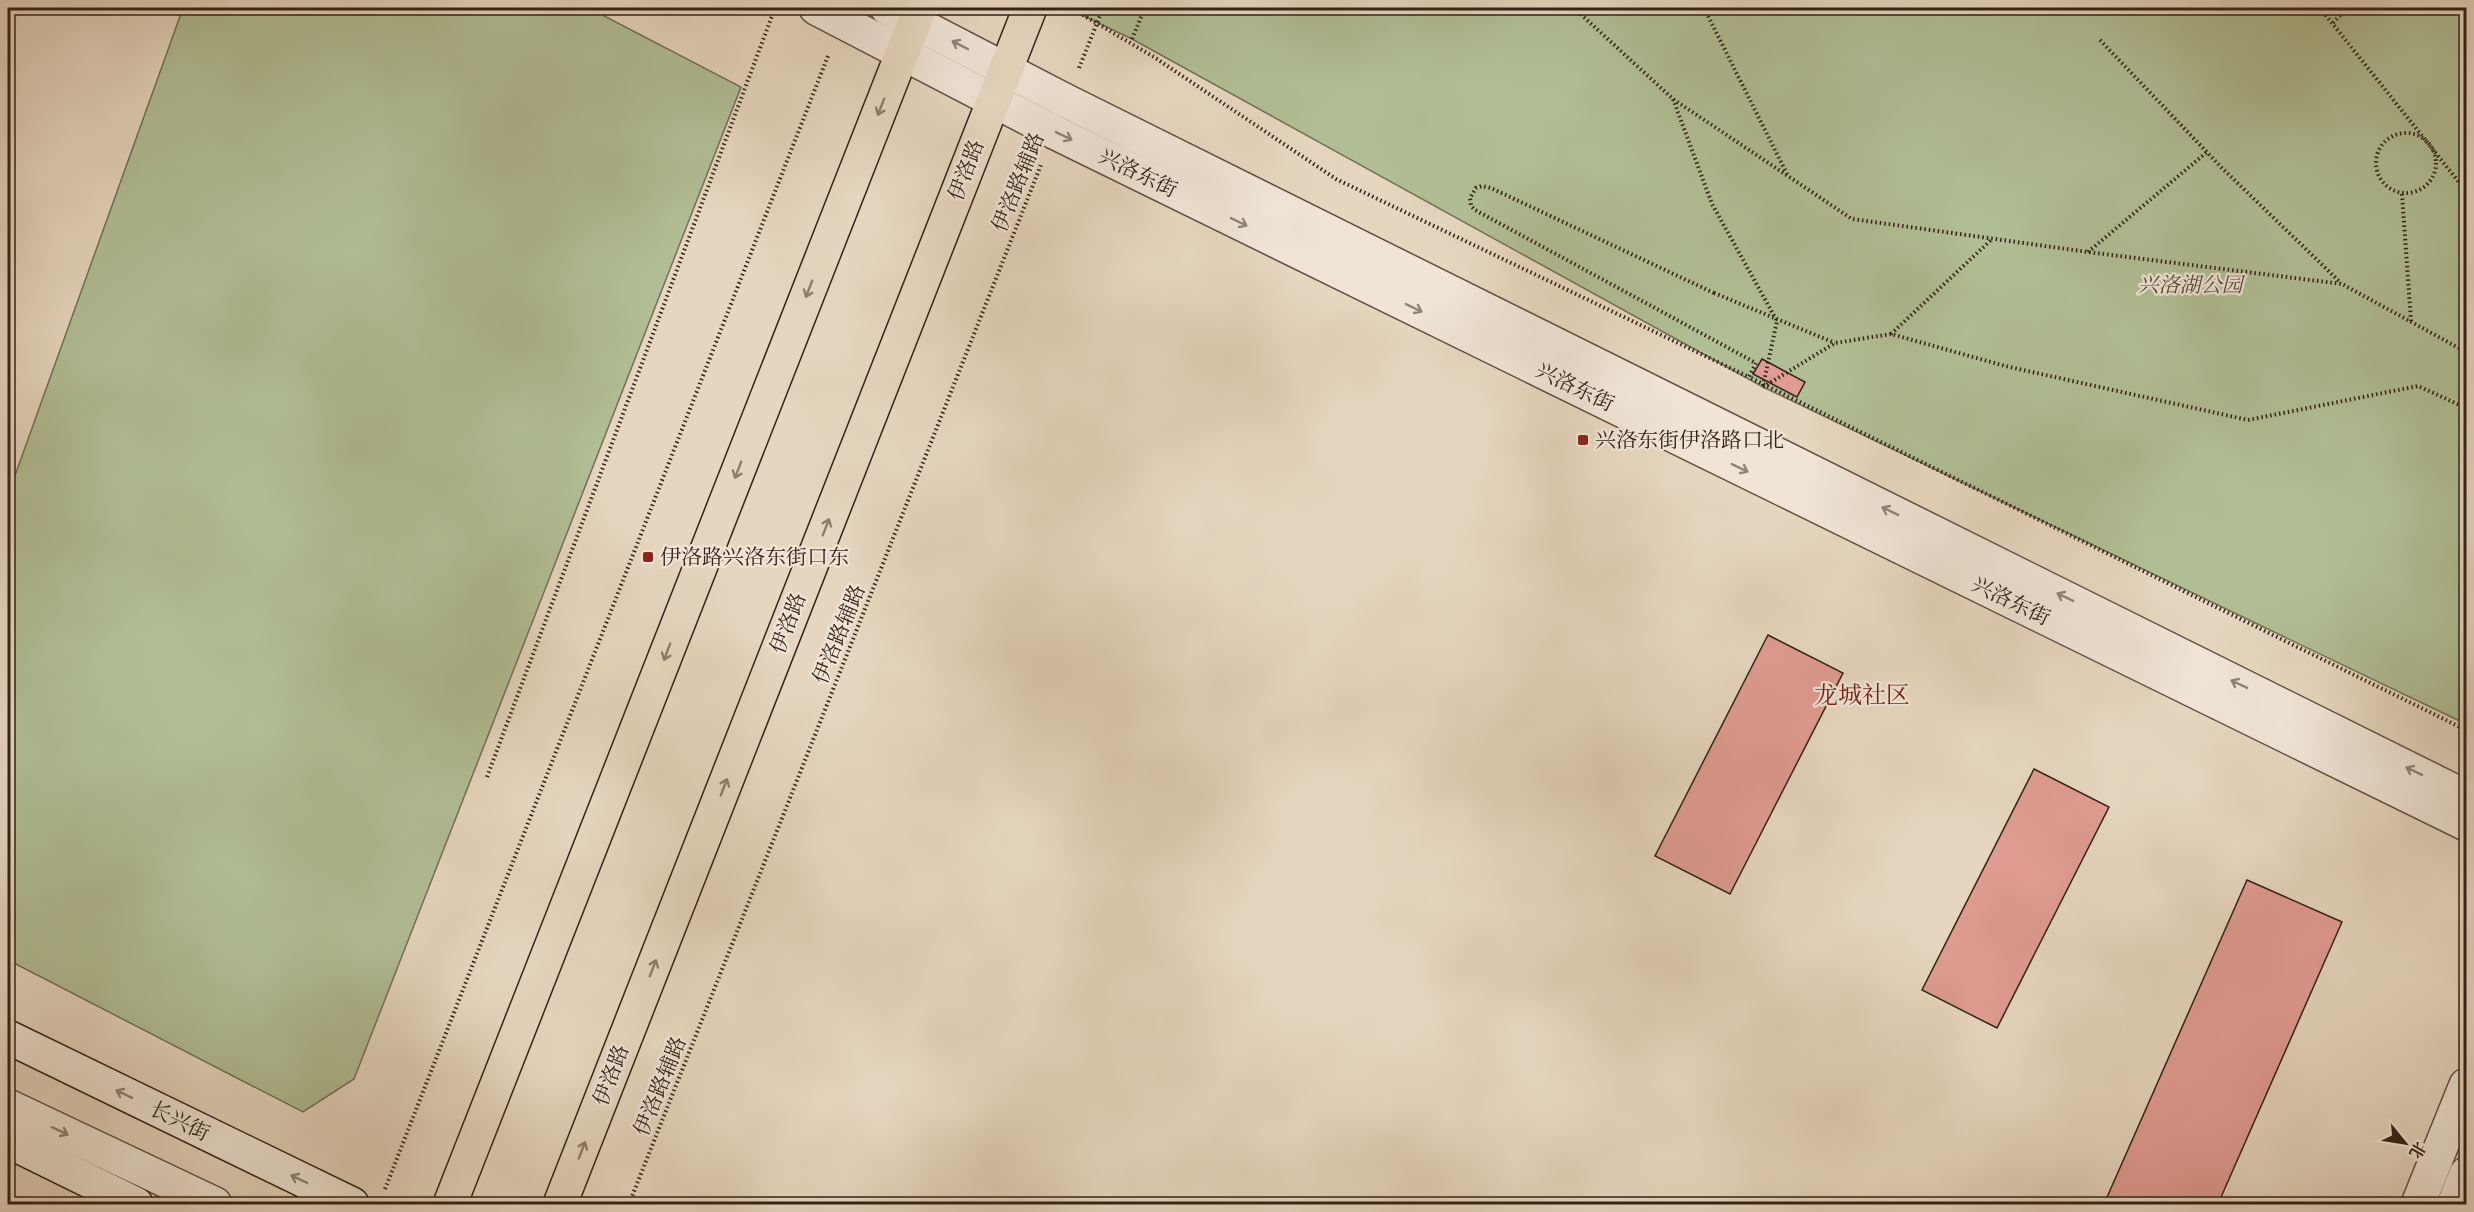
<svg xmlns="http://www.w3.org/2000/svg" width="2474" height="1212" font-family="'IM FELL English','Noto Serif SC',serif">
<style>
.green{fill:#b1be95;stroke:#727057;stroke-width:1.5}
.building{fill:#e09c92;stroke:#322219;stroke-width:1.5}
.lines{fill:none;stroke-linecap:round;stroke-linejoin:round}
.minor-casing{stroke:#5f4f42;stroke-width:36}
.tertiary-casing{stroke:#5f4f42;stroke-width:36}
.secondary-casing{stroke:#322219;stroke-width:36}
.primary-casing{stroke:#322219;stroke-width:36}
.path{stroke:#322219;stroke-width:4;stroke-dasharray:1.5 3;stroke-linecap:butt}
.minor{stroke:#efe4d5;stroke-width:33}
.tertiary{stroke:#efe4d5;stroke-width:33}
.secondary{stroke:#efe4d5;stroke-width:33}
.primary{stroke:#e6d6bf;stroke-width:33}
.path-bridge{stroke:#322219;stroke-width:4;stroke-dasharray:1.5 3;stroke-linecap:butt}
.oneway{stroke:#908377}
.oneway2{stroke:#8c7c6c}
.poi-dot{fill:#8f2418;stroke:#efe4d5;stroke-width:2}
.labels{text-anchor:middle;stroke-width:4.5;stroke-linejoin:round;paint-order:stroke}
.street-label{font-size:21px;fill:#322219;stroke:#efe4d5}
.park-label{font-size:21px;font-style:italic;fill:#524938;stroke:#efe4d5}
.poi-label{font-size:21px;fill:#322219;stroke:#efe4d5;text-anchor:start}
.quarter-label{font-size:24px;fill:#7a1f14;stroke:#efe4d5}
</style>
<rect width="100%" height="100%" fill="#e6d6bf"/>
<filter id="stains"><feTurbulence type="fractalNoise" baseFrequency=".00333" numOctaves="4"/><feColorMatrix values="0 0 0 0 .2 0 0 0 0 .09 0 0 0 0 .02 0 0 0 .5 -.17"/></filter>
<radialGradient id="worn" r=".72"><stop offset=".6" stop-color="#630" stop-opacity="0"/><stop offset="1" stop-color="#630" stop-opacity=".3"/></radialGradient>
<!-- green -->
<g class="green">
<path d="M183 8H589L741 87 354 1079 303 1112 8 960V495Z"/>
<path d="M1067 8H2466V724L1763 387 1132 39Z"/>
</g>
<!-- building -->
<g class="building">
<path d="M1762 359 1805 382 1797 397 1753 374Z"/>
<path d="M1768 635 1843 673 1730 894 1655 856Z"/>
<path d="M2034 769 2109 807 1997 1028 1922 990Z"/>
<path d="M2247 880 2342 922 2218 1204H2104Z"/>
</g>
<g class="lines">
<defs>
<g id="minor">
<path d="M2418 1204 2466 1085"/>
<path d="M2454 1204 2466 1174"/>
</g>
<g id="tertiary">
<path d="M816 8 1054 132 2466 824"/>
<path d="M887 8 1066 101 2466 797"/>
<path d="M8 1106 215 1204"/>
</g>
<g id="secondary">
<path d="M8 1037 352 1204"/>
<path d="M8 1141 136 1204"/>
</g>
<g id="primary">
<path d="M450 1204 920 8"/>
<path d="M560 1204 1030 8"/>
</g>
</defs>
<!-- minor casing -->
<use href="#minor" class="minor-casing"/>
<!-- tertiary casing -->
<use href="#tertiary" class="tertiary-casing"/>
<!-- secondary casing -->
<use href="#secondary" class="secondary-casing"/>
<!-- primary casing -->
<use href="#primary" class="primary-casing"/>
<!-- path -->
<g class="path">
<path d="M1574 8 1673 99 1852 219 2088 252 2342 284 2466 352"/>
<path d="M1704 8 1788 176"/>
<path d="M2320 8 2466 191"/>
<path d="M2333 23 2347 8"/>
<path d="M1132 39 1145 8"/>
<path d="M2100 40 2222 168 2341 283"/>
<path d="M1079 68 1103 8"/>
<path d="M1673 99 1712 204 1777 321 1763 386"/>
<circle cx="2406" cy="163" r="30"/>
<path d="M2402 194 2411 321"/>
<path d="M2088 252 2207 152"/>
<path d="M1714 293 1835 343"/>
<path d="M1891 334 1991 240"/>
<path d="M1763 387 1835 343 1891 334 2005 366 2248 420 2418 386 2466 408"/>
<path d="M487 777 775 8"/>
<path d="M385 1189 828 56"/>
<path d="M629 1204 1041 165"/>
</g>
<!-- minor -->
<use href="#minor" class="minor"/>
<!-- tertiary -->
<use href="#tertiary" class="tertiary"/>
<!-- secondary -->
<use href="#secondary" class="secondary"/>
<!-- primary -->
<use href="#primary" class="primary"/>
<!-- path-bridge -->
<g class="path-bridge">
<path d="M1071 8 1154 57 1336 179 1749 377"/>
<path d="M1714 293 1491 188 1482 186 1476 188 1470 198 1471 206 1475 210 1756 363 1749 377 2466 730"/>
</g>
</g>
<!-- one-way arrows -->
<defs><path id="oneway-shaft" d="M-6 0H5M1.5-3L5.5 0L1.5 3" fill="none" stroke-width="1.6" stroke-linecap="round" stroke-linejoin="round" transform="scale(1.5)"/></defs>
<g class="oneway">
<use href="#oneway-shaft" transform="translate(960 45) rotate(-153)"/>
<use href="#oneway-shaft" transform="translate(1064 136) rotate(26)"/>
<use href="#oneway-shaft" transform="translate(1239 222) rotate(26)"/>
<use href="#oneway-shaft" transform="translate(1414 308) rotate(26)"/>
<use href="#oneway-shaft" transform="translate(1740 468) rotate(26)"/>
<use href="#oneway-shaft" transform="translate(1890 511) rotate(-154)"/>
<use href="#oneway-shaft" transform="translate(2065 597) rotate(-154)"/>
<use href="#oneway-shaft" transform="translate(2239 684) rotate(-154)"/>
<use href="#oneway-shaft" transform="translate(2414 771) rotate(-154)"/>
<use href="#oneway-shaft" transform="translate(124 1094) rotate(-154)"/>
<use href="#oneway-shaft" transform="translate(60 1131) rotate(25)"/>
<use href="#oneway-shaft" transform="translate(299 1179) rotate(-154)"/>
</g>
<g class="oneway2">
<use href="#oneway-shaft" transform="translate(881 107) rotate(111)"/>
<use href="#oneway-shaft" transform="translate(809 289) rotate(111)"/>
<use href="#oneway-shaft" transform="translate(738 470) rotate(111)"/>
<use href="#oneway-shaft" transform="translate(826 527) rotate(-69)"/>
<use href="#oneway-shaft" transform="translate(667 652) rotate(111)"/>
<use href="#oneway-shaft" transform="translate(724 787) rotate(-69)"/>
<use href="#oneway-shaft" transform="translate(653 968) rotate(-69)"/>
<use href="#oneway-shaft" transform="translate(582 1150) rotate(-69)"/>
</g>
<!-- markers -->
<g class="poi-dot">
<rect x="1577" y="434" width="12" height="12" rx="3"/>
<rect x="642" y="551" width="12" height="12" rx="3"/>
</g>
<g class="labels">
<!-- street labels -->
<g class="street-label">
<text transform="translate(966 170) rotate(-69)" y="7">伊洛路</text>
<text transform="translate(1138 173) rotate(26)" y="7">兴洛东街</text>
<text transform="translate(1018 182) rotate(-68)" y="7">伊洛路辅路</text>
<text transform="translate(1575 387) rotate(26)" y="7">兴洛东街</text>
<text transform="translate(2011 601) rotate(26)" y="7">兴洛东街</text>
<text transform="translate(788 623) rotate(-69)" y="7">伊洛路</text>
<text transform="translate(839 634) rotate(-68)" y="7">伊洛路辅路</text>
<text transform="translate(611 1075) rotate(-69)" y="7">伊洛路</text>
<text transform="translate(660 1086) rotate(-68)" y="7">伊洛路辅路</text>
<text transform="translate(180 1121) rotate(26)" y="7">长兴街</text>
</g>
<!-- park labels -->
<g class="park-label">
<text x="2190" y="292">兴洛湖公园</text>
</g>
<!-- poi labels -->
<g class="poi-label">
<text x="1595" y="447">兴洛东街伊洛路口北</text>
<text x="660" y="564">伊洛路兴洛东街口东</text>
</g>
<!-- quarter labels -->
<g class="quarter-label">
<text x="1862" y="703">龙城社区</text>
</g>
</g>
<!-- margin -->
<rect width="2474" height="1212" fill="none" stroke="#e6d6bf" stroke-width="30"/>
<rect x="9" y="9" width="2456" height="1194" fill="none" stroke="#322219" stroke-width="3"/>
<rect x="15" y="15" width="2444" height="1182" fill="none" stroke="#322219" stroke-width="1.5"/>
<!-- north arrow -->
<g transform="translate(2405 1143) rotate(120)" stroke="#efe4d5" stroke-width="4.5" paint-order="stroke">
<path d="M0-4.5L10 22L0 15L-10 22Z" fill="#322219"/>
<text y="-9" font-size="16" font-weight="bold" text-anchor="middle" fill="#322219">北</text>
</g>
<rect width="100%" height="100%" filter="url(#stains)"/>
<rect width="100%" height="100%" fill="url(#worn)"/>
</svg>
